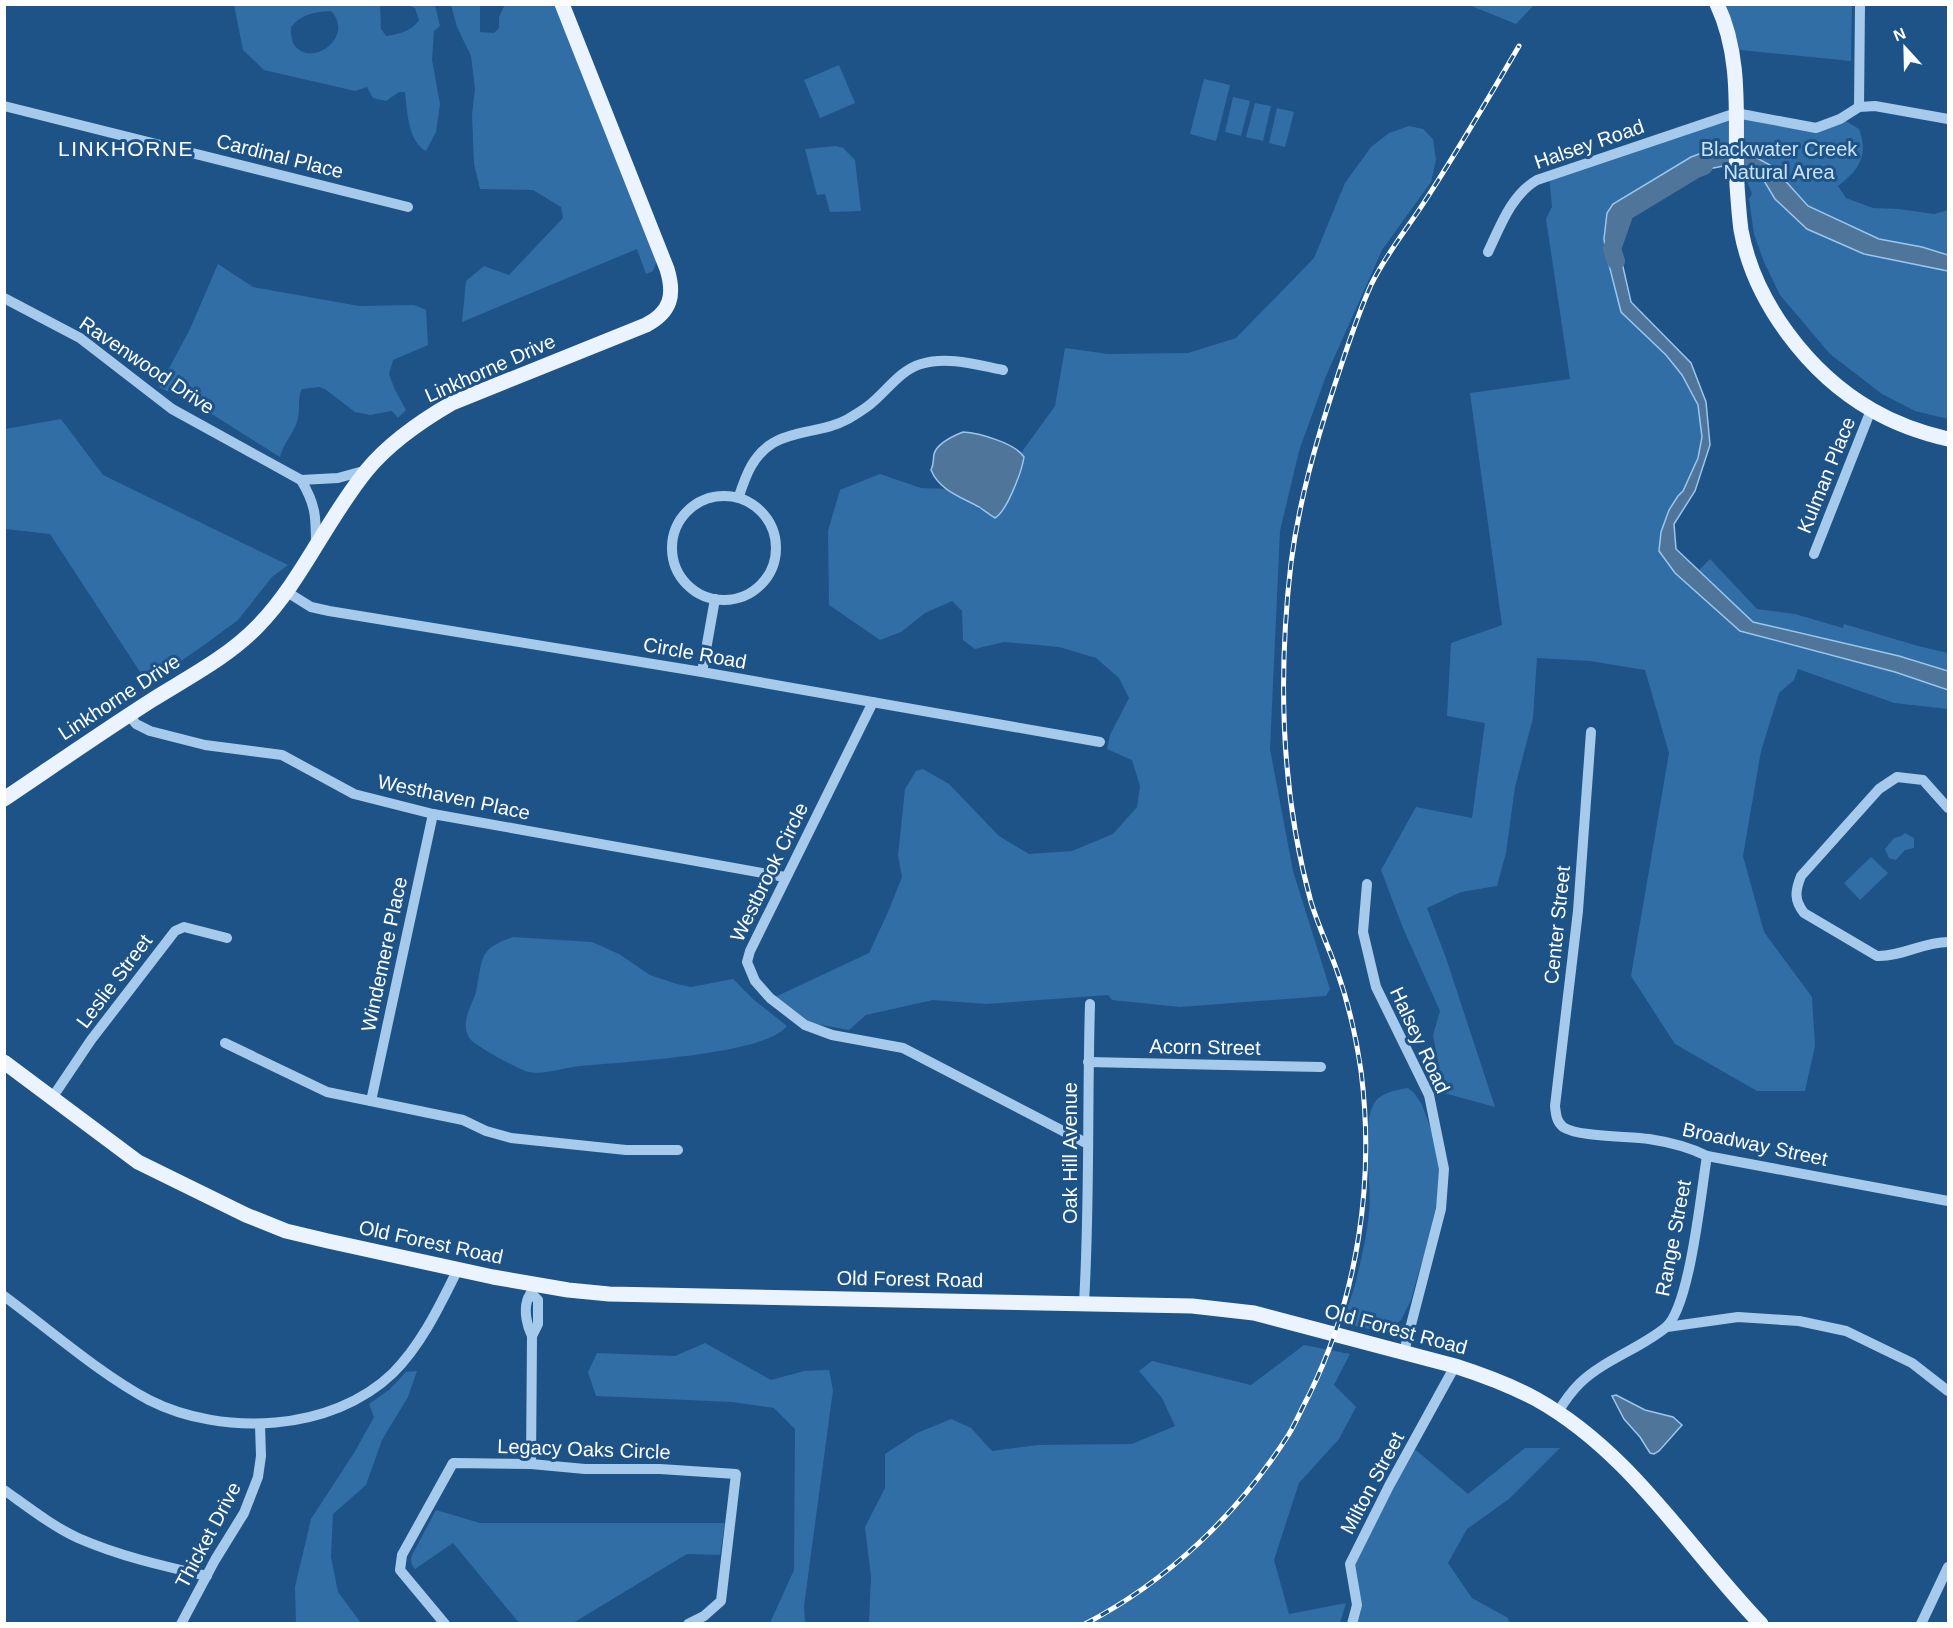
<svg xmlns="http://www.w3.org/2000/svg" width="1953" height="1628" font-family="Arial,sans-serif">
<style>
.green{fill:#316ea5;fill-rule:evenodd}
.water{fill:#50759b;stroke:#9ac6ed;stroke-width:1.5}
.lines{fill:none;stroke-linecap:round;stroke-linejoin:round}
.river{stroke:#50759b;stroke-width:18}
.minor{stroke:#a6caeb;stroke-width:10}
.major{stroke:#ebf4fe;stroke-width:15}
.rail-casing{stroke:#fff;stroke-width:5}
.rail{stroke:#1d5387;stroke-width:3;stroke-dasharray:9;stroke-linecap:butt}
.labels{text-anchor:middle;stroke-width:6;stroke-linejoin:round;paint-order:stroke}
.street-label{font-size:20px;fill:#fff;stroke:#1d5387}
.park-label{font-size:20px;fill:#cbe3f8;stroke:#1d5387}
.neighbourhood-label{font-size:21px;letter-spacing:1.5px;fill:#fff;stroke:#1d5387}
</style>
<rect width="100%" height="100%" fill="#1d5387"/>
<!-- green -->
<g class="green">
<path d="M234 5H380L381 29 386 36C399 34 412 31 419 20L415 8 407 5H435L440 26 434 31 432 60 440 104 436 132 426 151C408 142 407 110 405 92H399L386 101 373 98 367 87 355 91 264 70 243 50ZM331 11C355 36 313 68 295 46 291 41 291 33 291 27 302 14 314 12 331 11Z"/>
<path d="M451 5H480V32L494 33 499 28V17L504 7 502 5H554L650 238 657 261 653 271 646 274 637 249 462 322 466 281 484 266 509 275 563 218 561 207 533 190 480 189 474 164 472 114 475 89 471 56 457 27Z"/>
<path d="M1469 5V4L1534 5 1516 24Z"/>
<path d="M1726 5H1852L1851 61 1740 50Z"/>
<path d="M839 65 855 103 820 118 804 80Z"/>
<path d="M1204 79 1230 85 1216 141 1190 134Z"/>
<path d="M1233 97 1250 101 1241 136 1225 132Z"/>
<path d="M1255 103 1271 106 1263 141 1246 137Z"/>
<path d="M1277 108 1294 112 1285 147 1269 143Z"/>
<path d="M1736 113 1816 128 1846 121 1859 129C1869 155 1859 170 1838 186L1846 198 1873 208 1899 209 1934 214 1948 210V419L1915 411 1882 394 1830 354 1780 295 1764 262 1754 234 1749 199 1752 194 1745 176 1720 166 1691 174 1625 212 1616 238 1631 302 1691 363 1706 402 1710 445 1695 491 1674 524 1676 549 1699 570 1710 559 1757 609 1795 614 1843 628 1844 624 1918 646 1948 653V709L1894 703 1798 669 1794 680 1779 693 1761 751 1743 856 1764 932 1812 997 1815 1046 1805 1091H1757L1675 1044 1631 976 1669 753 1645 670 1590 661 1537 658 1533 718 1515 787 1506 853 1497 886 1461 892 1427 908 1446 958 1495 1107 1444 1093 1433 1035 1440 1011 1403 928 1381 870 1416 807 1472 818 1485 723 1447 716 1451 643 1502 625 1470 393 1570 379 1546 219 1552 207 1549 176Z"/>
<path d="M1409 126 1423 129 1433 139 1436 160 1431 182 1382 250 1326 376 1299 451 1280 531 1270 749 1293 871 1330 989 1326 996 1180 1007 1112 1000 1108 995 986 1004 933 1000 866 1015 849 1030 811 1023 775 997 869 953 888 912 902 877 898 856 905 789 916 771 923 769 949 784 999 836 1029 854 1072 851 1113 834 1137 807 1140 786 1132 760 1107 749 1110 735 1129 698 1119 678 1096 658 1059 647 1004 642 975 649 963 640 962 611 952 601 925 613 901 632 880 640 829 605 828 531 840 490 880 474 921 488 949 489C954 494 992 517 997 518 1006 508 1028 464 1021 453L1055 406 1065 348 1108 354 1188 353 1236 338 1314 258 1345 183 1371 147 1389 133Z"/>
<path d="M836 146 843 148 855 160 861 211 830 212 825 194 817 195 805 149Z"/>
<path d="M218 264 253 287 359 306 414 305 426 310 428 345 393 360 389 374 395 390 406 410 398 418 392 411 370 415 355 412 325 389 319 387 302 389C297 397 301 410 297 422 293 434 283 444 280 457L210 413 159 387 190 329Z"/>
<path d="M61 419 103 475 288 565 272 577 238 620 204 645 171 668 142 675 50 534 5 529V429Z"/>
<path d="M1905 833 1914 838V848L1905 850 1896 860 1889 858 1885 849 1894 838 1901 836Z"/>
<path d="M1871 857 1888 873 1860 900 1844 883Z"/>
<path d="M513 937 592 942 619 954 650 975 677 984 691 987 733 979 754 1000 787 1026C766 1055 618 1062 579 1066 565 1068 542 1075 529 1072 521 1071 474 1045 470 1039 458 1021 474 1005 477 987 483 955 480 949 513 937Z"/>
<path d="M1408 1088 1414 1093 1422 1105 1440 1154 1436 1220 1419 1271 1411 1300 1401 1320 1389 1328 1375 1330 1350 1325 1344 1321C1347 1306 1354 1292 1357 1277 1362 1256 1367 1234 1369 1213 1373 1183 1359 1127 1375 1102 1382 1092 1397 1090 1408 1088Z"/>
<path d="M705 1343 771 1380 804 1371 829 1370 833 1390 804 1606 805 1623H770L794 1570 795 1429 774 1408 732 1402 596 1396 588 1372 597 1353 675 1356Z"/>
<path d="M1304 1345 1350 1354 1334 1385 1356 1407 1339 1439 1299 1483 1274 1560 1289 1614 1346 1603 1340 1623H869L871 1577 865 1527 885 1488V1454L917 1433 951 1419 971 1428 992 1451 1038 1445 1132 1444 1175 1426 1162 1398 1139 1371 1152 1361 1251 1385Z"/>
<path d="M417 1371 408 1397 382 1440 366 1485 333 1514 331 1557 338 1592 361 1623H296L295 1587 311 1519 354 1453 374 1417 369 1404 390 1389 406 1372Z"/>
<path d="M1411 1446 1468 1494 1525 1448H1560L1509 1499 1467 1529 1448 1563 1472 1598 1508 1618 1509 1623H1352L1357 1605 1350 1564Z"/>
<path d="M436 1510 480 1523H725L720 1555 687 1554 573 1623 520 1624 453 1543 415 1569C411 1564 410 1561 412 1555Z"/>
</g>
<!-- water -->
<g class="water">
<path d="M1729 148H1738L1772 166 1808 206 1879 239 1922 247 1948 255V271L1864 254 1807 229 1775 199 1763 179 1739 163 1698 171 1667 183 1621 214 1615 232 1631 302 1691 363 1706 402 1710 445 1695 491 1674 524 1676 549 1753 622 1899 656 1948 671V690L1895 672 1740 631 1675 573 1659 551 1661 532 1669 510 1678 496 1683 491 1698 458 1702 437 1698 405 1682 375 1666 355 1621 312 1606 253 1604 239 1607 213 1613 204 1691 157 1710 150Z"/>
<path d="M963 432C979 433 1015 443 1024 457 1022 471 1007 511 995 518 990 515 985 511 979 507 961 497 939 490 931 470 934 464 933 460 934 454 937 443 953 436 963 432Z"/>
<path d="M1616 1395 1645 1410 1673 1417 1682 1425 1659 1451 1654 1454 1650 1453 1640 1437 1624 1419 1612 1396Z"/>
</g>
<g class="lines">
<!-- river -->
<path class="river" d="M1616 261 1612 249 1625 212 1696 169 1704 166"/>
<!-- minor -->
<g class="minor">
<path d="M4 106 408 207"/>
<path d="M1859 107 1860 4"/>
<path d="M1488 252C1500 227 1511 195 1537 180L1736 113 1816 128 1840 119 1859 107 1875 106 1948 119"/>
<path d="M4 298 80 338 172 409 301 480C316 505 316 517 316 546"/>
<path d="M301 480 338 478 367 470"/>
<path d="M739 496C746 475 753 455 773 443 795 430 825 432 848 419 856 414 867 408 874 401 889 388 901 370 921 364 948 356 977 365 1003 370"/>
<circle cx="724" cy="548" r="52"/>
<path d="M1814 554 1871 410"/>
<path d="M287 592 311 607 329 611 702 672 1100 742"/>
<path d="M702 672 715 599"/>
<path d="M873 702 750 951 747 962 755 981 770 998 805 1025 832 1035 903 1048 1086 1143"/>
<path d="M129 715 136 724 150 731 205 745 282 755 354 794 433 814 785 877"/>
<path d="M1591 732 1578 911 1555 1106C1556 1114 1556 1121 1563 1127 1577 1137 1630 1136 1649 1139 1669 1142 1689 1147 1707 1156L1948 1201"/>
<path d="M1948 808 1923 780 1897 777 1879 789 1801 876C1795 891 1794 900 1804 913L1877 956C1901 957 1923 942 1948 942"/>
<path d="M1367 884 1363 932 1376 987 1429 1095 1444 1169 1441 1209 1404 1352"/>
<path d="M225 1043 327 1092 463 1120 486 1131 511 1138 626 1150H678"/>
<path d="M1088 1062 1321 1067"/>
<path d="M52 1098 91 1040 175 931 184 927 227 938"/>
<path d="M371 1101 433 814"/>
<path d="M532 1288C532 1295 528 1295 527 1301 524 1312 527 1326 532 1336"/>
<path d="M4 1296C50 1330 100 1374 149 1400 222 1437 332 1432 393 1373 422 1344 440 1305 458 1269"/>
<path d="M1084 1303C1090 1203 1087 1104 1090 1004"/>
<path d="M1667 1327 1738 1317 1799 1321 1846 1331 1912 1363 1948 1391"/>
<path d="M1558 1412C1564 1402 1571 1392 1580 1383 1604 1360 1639 1349 1665 1328 1690 1309 1701 1191 1707 1156"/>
<path d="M531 1464 532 1336 538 1324V1300L532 1294"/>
<path d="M4 1490C28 1507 52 1526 78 1538 119 1556 163 1566 207 1576"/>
<path d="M181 1624 215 1560 244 1513 258 1477 261 1456 260 1425"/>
<path d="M445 1624 400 1570 402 1555 453 1463 531 1464 585 1469H660L736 1474 721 1601 704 1616 688 1624"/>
<path d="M1352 1624 1357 1605 1350 1564 1389 1486 1455 1366"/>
<path d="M1921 1624 1948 1567"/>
</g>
<!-- major -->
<g class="major">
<path d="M1717 4C1744 61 1734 124 1737 185 1738 199 1739 215 1741 230 1754 302 1809 374 1872 410 1896 424 1922 433 1948 439"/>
<path d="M4 799C53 766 102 732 152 700 187 678 228 657 257 627 302 581 326 520 367 470 390 442 421 421 452 403L646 325C671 312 675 295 667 269L562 4"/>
<path d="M4 1062 138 1162 246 1215 286 1231 328 1241 493 1277 568 1290 609 1294 1192 1306 1254 1313 1455 1366C1483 1375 1510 1385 1536 1399 1631 1452 1687 1547 1761 1624"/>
</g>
<defs>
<path id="rail" d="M1085 1624C1168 1581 1239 1513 1289 1434 1296 1422 1302 1408 1309 1395 1358 1296 1375 1180 1361 1071 1356 1036 1348 1001 1336 968 1328 946 1318 925 1311 902 1281 793 1278 675 1291 563 1299 501 1316 442 1335 384 1346 351 1357 316 1371 285 1385 256 1406 230 1423 204 1457 152 1488 99 1519 46"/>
</defs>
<!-- rail casing -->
<use href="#rail" class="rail-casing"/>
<!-- rail -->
<use href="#rail" class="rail"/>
</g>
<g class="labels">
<!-- street labels -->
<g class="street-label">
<text transform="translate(1589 144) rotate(-19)" y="7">Halsey Road</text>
<text transform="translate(280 156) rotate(14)" y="7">Cardinal Place</text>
<text transform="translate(147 365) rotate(34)" y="7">Ravenwood Drive</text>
<text transform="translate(490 368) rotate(-24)" y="7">Linkhorne Drive</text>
<text transform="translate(1826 475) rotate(-68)" y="7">Kulman Place</text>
<text transform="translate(695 653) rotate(10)" y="7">Circle Road</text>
<text transform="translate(119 697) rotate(-33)" y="7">Linkhorne Drive</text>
<text transform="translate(454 797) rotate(12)" y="7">Westhaven Place</text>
<text transform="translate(769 872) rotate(-64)" y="7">Westbrook Circle</text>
<text transform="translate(1557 925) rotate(-84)" y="7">Center Street</text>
<text transform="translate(384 954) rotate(-78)" y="7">Windemere Place</text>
<text transform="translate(114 981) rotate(-53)" y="7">Leslie Street</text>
<text transform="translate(1420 1040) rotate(65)" y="7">Halsey Road</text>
<text transform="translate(1205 1047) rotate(1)" y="7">Acorn Street</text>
<text transform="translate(1755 1144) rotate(12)" y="7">Broadway Street</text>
<text transform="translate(1070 1153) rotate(-90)" y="7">Oak Hill Avenue</text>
<text transform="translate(1673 1238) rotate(-79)" y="7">Range Street</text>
<text transform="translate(431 1242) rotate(12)" y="7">Old Forest Road</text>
<text transform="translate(910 1279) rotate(1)" y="7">Old Forest Road</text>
<text transform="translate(1396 1329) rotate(15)" y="7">Old Forest Road</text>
<text transform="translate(584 1449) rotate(2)" y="7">Legacy Oaks Circle</text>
<text transform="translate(1372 1483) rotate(-62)" y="7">Milton Street</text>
<text transform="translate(208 1535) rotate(-62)" y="7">Thicket Drive</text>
</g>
<!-- park labels -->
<g class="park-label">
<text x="1779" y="156">Blackwater Creek<tspan x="1779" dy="23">Natural Area</tspan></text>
</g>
<!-- neighbourhood labels -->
<g class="neighbourhood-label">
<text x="126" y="156">LINKHORNE</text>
</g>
</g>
<!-- border -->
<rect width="1953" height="1628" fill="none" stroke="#ffffff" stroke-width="12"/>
<!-- north arrow -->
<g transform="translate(1905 48) rotate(338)" stroke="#1d5387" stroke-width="4.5" paint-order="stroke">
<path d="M0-4.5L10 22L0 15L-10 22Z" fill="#ffffff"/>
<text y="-9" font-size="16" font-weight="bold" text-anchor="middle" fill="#ffffff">N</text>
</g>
</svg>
